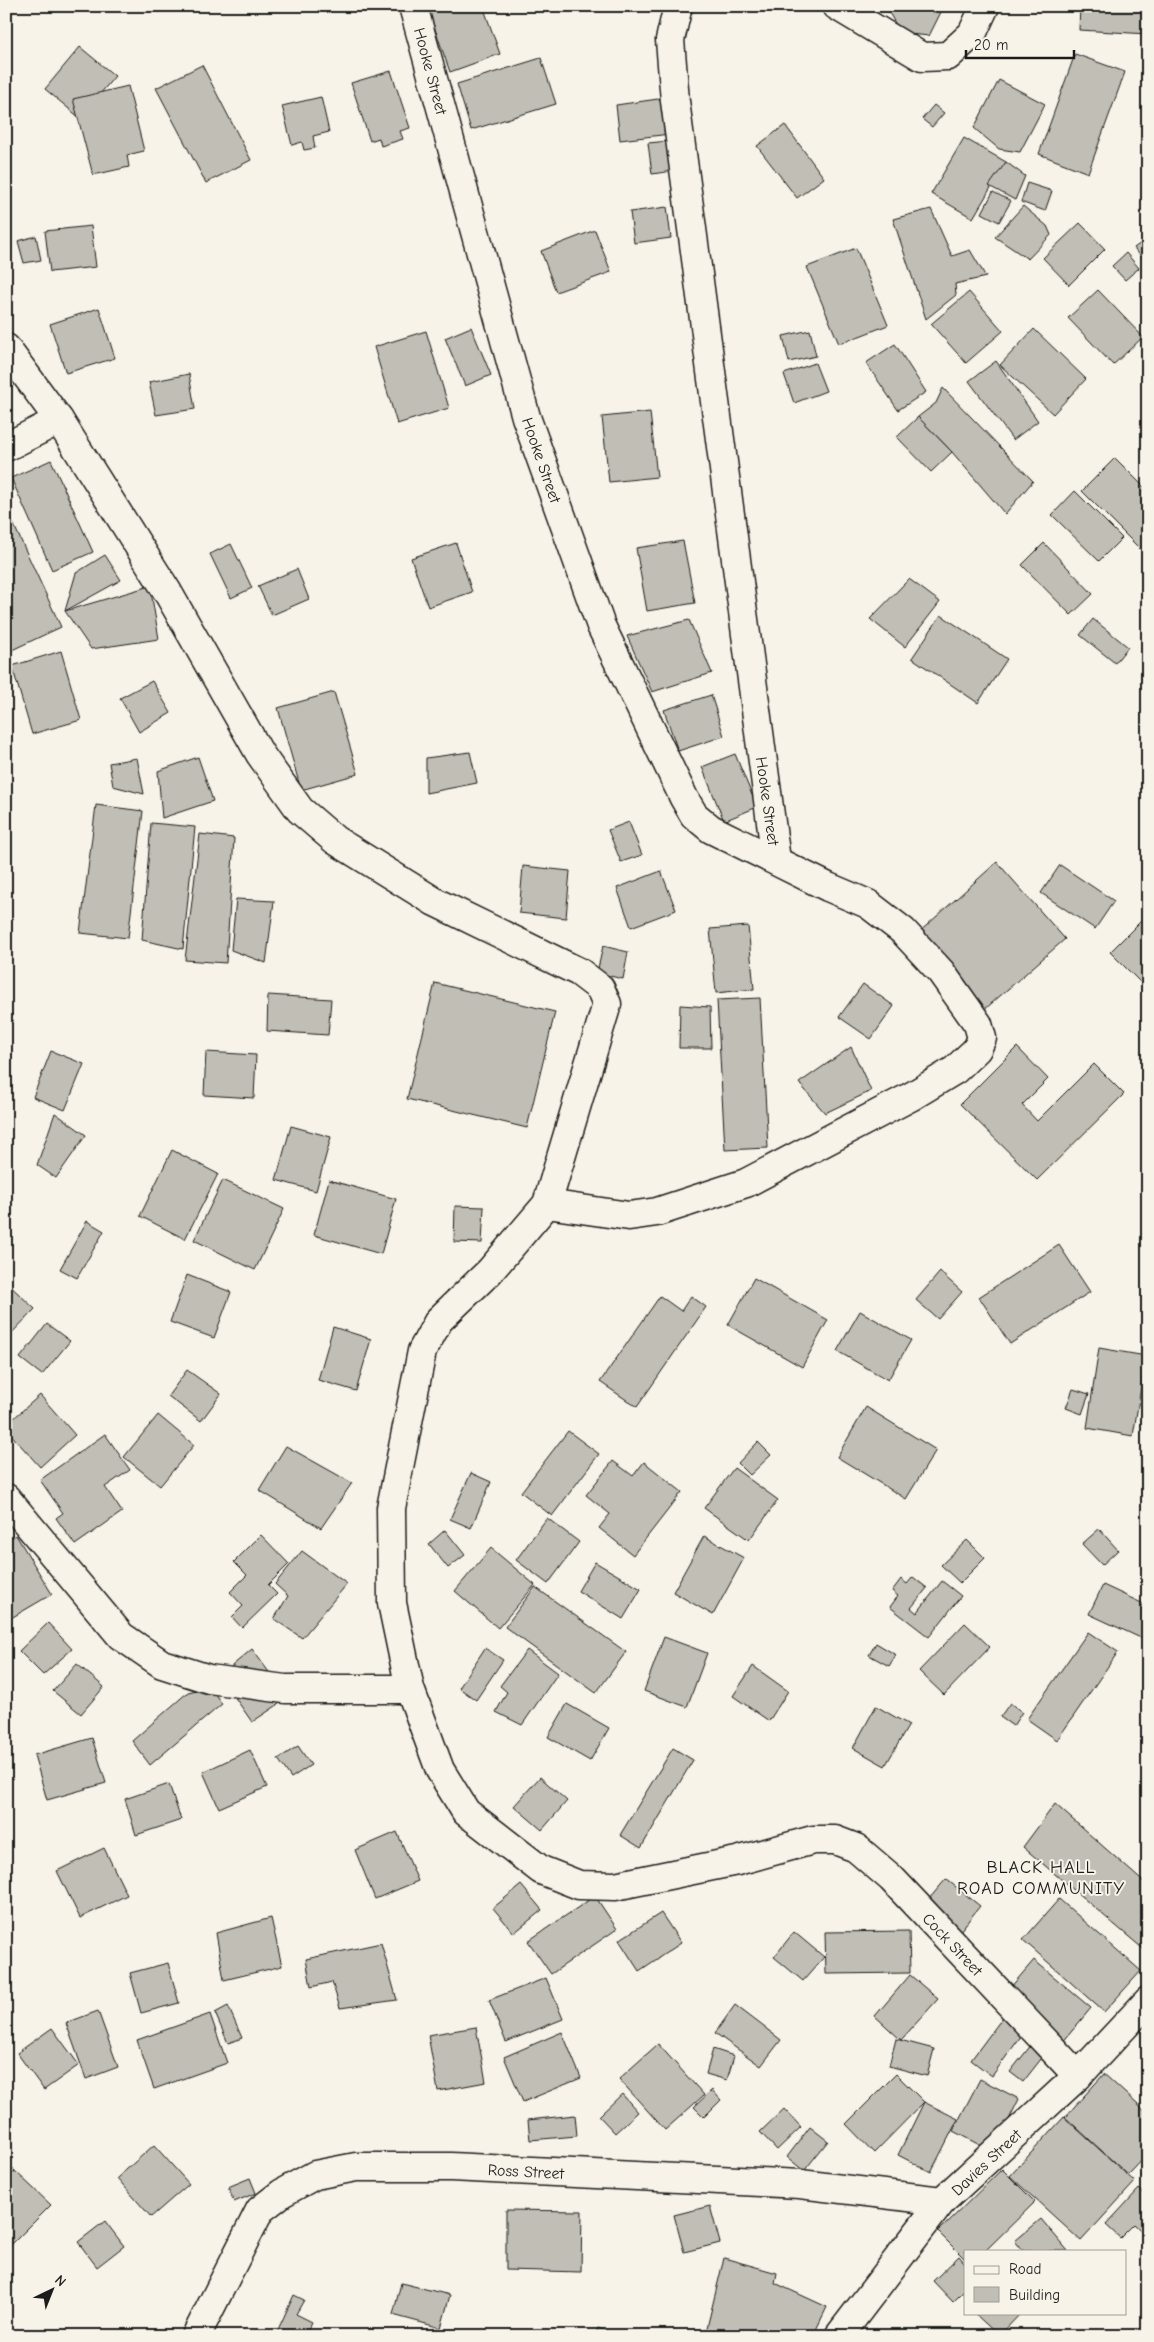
<svg xmlns="http://www.w3.org/2000/svg" width="1154" height="2342" font-family="'Comic Neue',sans-serif">
<style>
.building{fill:#c0beb5;stroke:#1c1c1c}
.lines{fill:none;stroke-linecap:round;stroke-linejoin:round}
.minor-casing{stroke:#1c1c1c;stroke-width:31}
.minor{stroke:#f7f3e8;stroke-width:28}
.labels{text-anchor:middle;stroke-width:4;stroke-linejoin:round;paint-order:stroke}
.street-label{font-size:16px;fill:#1c1c1c;stroke:#f7f3e8}
.neighbourhood-label{font-size:18px;letter-spacing:1px;fill:#1c1c1c;stroke:#f7f3e8}
</style>
<rect width="100%" height="100%" fill="#f7f3e8"/>
<filter id="ink" filterUnits="userSpaceOnUse"><feTurbulence type="fractalNoise" baseFrequency=".02" numOctaves="2"/><feDisplacementMap in="SourceGraphic" scale="10" xChannelSelector="R" yChannelSelector="G"/><feConvolveMatrix kernelMatrix="1 2 1 2 8 2 1 2 1" color-interpolation-filters="sRGB"/></filter>
<g filter="url(#ink)">
<!-- building -->
<g class="building">
<path d="M427 6H483L500 54 450 72Z"/>
<path d="M885 6H944L929 36 901 33Z"/>
<path d="M1080 6H1148V34L1079 30Z"/>
<path d="M80 47 115 76 80 118 45 89Z"/>
<path d="M1075 54 1125 72 1088 173 1039 154Z"/>
<path d="M541 58 556 104 471 130 457 84Z"/>
<path d="M202 65 251 160 206 183 156 88Z"/>
<path d="M391 71 410 128 400 131 403 139 381 146 379 138 370 141 351 83Z"/>
<path d="M999 80 1045 104 1020 152 999 149 974 128Z"/>
<path d="M128 86 144 151 127 155 129 167 93 175 73 99Z"/>
<path d="M321 97 329 132 313 136 315 148 304 150 302 142 292 145 282 106Z"/>
<path d="M665 98 670 134 620 140 616 105Z"/>
<path d="M934 105 944 113 932 127 922 119Z"/>
<path d="M785 125 824 178 797 198 757 146Z"/>
<path d="M964 138 1006 162 973 218 931 194Z"/>
<path d="M669 141 673 171 652 174 648 143Z"/>
<path d="M1006 162 1025 176 1015 200 989 186Z"/>
<path d="M1027 183 1052 191 1045 211 1021 202Z"/>
<path d="M993 192 1011 201 999 222 982 213Z"/>
<path d="M1023 206 1047 226 1051 235 1028 259 995 237Z"/>
<path d="M667 207 671 238 634 243 630 212Z"/>
<path d="M931 209 952 256 970 250 986 277 955 284 956 295 926 319 893 219Z"/>
<path d="M1080 223 1105 249 1069 285 1043 258Z"/>
<path d="M91 226 96 267 50 272 45 231Z"/>
<path d="M595 230 611 272 556 292 541 251Z"/>
<path d="M36 236 41 260 24 263 18 241Z"/>
<path d="M1148 238V265L1134 248Z"/>
<path d="M856 248 888 325 839 344 807 267Z"/>
<path d="M1126 253 1139 268 1125 280 1112 266Z"/>
<path d="M1098 290 1143 337 1113 365 1068 318Z"/>
<path d="M969 292 1003 331 966 363 931 324Z"/>
<path d="M99 308 115 358 66 373 50 324Z"/>
<path d="M471 327 491 375 465 386 445 338Z"/>
<path d="M1034 329 1086 379 1053 414 1000 365Z"/>
<path d="M810 330 816 356 789 362 783 336Z"/>
<path d="M426 331 449 408 397 424 374 347Z"/>
<path d="M895 344 926 392 898 410 866 363Z"/>
<path d="M996 361 1038 421 1013 440 969 381Z"/>
<path d="M815 363 826 391 794 403 784 374Z"/>
<path d="M189 374 195 409 156 415 149 382Z"/>
<path d="M943 388 1033 481 1005 514 952 452 918 417 936 403Z"/>
<path d="M650 412 657 477 609 482 602 417Z"/>
<path d="M918 417 952 452 931 472 897 437Z"/>
<path d="M1115 458 1148 491V550L1144 553 1082 491Z"/>
<path d="M51 460 93 552 52 570 11 478Z"/>
<path d="M1075 491 1122 538 1099 561 1052 515Z"/>
<path d="M6 508 61 627 12 650 6 638Z"/>
<path d="M683 541 695 603 647 611 636 548Z"/>
<path d="M456 543 472 592 428 607 411 558Z"/>
<path d="M1044 543 1093 594 1071 615 1022 565Z"/>
<path d="M231 544 252 588 231 598 210 554Z"/>
<path d="M105 555 121 580 65 611 76 573Z"/>
<path d="M1148 564V580L1140 572Z"/>
<path d="M297 569 309 599 272 615 258 586Z"/>
<path d="M909 579 940 602 905 647 870 619Z"/>
<path d="M150 586 159 639 91 649 65 611Z"/>
<path d="M941 615 1007 659 978 703 912 658Z"/>
<path d="M1093 619 1128 647 1115 663 1080 635Z"/>
<path d="M689 620 712 673 652 692 627 636Z"/>
<path d="M61 651 81 720 32 734 12 666Z"/>
<path d="M152 681 171 713 139 732 120 698Z"/>
<path d="M334 692 358 774 301 790 278 708Z"/>
<path d="M711 695 724 736 678 751 664 710Z"/>
<path d="M470 752 477 783 426 793V758Z"/>
<path d="M735 754 757 807 724 821 702 767Z"/>
<path d="M198 757 213 801 162 818 158 771Z"/>
<path d="M137 758 144 794 113 786 109 763Z"/>
<path d="M96 805 143 811 128 938 80 933Z"/>
<path d="M629 822 642 855 621 862 608 830Z"/>
<path d="M151 823 195 827 183 949 142 940Z"/>
<path d="M200 834 234 838 226 963 185 960Z"/>
<path d="M997 862 1065 939 984 1010 916 935Z"/>
<path d="M1060 865 1114 901 1095 929 1041 893Z"/>
<path d="M523 866 570 871 566 918 519 913Z"/>
<path d="M661 871 676 910 631 927 617 888Z"/>
<path d="M236 899 274 901 266 963 231 950Z"/>
<path d="M1145 917 1148 920V990L1110 952Z"/>
<path d="M748 926 754 989 716 993 710 929Z"/>
<path d="M603 946 628 952 623 979 597 973Z"/>
<path d="M435 983 555 1012 527 1128 407 1099Z"/>
<path d="M863 984 894 1006 871 1039 839 1017Z"/>
<path d="M268 995 331 999 328 1035 267 1031Z"/>
<path d="M760 998 768 1148 725 1150 717 1000Z"/>
<path d="M680 1005 710 1007 711 1048H679Z"/>
<path d="M851 1047 871 1091 825 1113 799 1083Z"/>
<path d="M1017 1047 1048 1079 1022 1105 1037 1121 1094 1064 1124 1094 1037 1180 960 1104Z"/>
<path d="M51 1051 84 1064 65 1110 33 1097Z"/>
<path d="M206 1052 256 1055 254 1098 204 1095Z"/>
<path d="M55 1113 86 1135 56 1178 37 1165Z"/>
<path d="M291 1126 331 1137 316 1191 276 1180Z"/>
<path d="M172 1150 218 1174 185 1239 140 1216Z"/>
<path d="M223 1180 284 1209 255 1270 194 1240Z"/>
<path d="M329 1180 396 1199 381 1254 314 1235Z"/>
<path d="M455 1206 484 1207 482 1243 454 1242Z"/>
<path d="M87 1221 104 1231 77 1278 60 1269Z"/>
<path d="M1059 1245 1090 1292 1010 1344 979 1297Z"/>
<path d="M940 1272 962 1292 938 1319 916 1300Z"/>
<path d="M187 1275 231 1292 214 1338 170 1322Z"/>
<path d="M754 1278 828 1320 802 1367 728 1325Z"/>
<path d="M6 1282 35 1309 6 1339Z"/>
<path d="M660 1296 681 1311 691 1296 706 1307 637 1407 600 1382Z"/>
<path d="M860 1311 911 1340 888 1380 837 1351Z"/>
<path d="M47 1324 70 1341 42 1375 20 1358Z"/>
<path d="M333 1327 371 1339 356 1391 318 1380Z"/>
<path d="M1099 1348 1146 1356 1133 1436 1087 1428Z"/>
<path d="M187 1370 221 1394 201 1421 168 1396Z"/>
<path d="M1073 1389 1089 1394 1082 1414 1066 1408Z"/>
<path d="M40 1395 75 1435 40 1467 6 1429V1425Z"/>
<path d="M866 1407 936 1450 906 1499 837 1457Z"/>
<path d="M158 1415 194 1445 160 1486 124 1457Z"/>
<path d="M568 1431 599 1454 552 1516 521 1492Z"/>
<path d="M105 1434 130 1470 105 1487 122 1512 75 1545 56 1518 63 1513 40 1480Z"/>
<path d="M758 1442 771 1455 750 1475 738 1463Z"/>
<path d="M286 1446 352 1483 321 1528 259 1490Z"/>
<path d="M613 1461 633 1476 644 1462 682 1492 633 1555 599 1528 610 1514 586 1495Z"/>
<path d="M734 1468 778 1500 749 1540 704 1508Z"/>
<path d="M471 1473 491 1482 471 1528 450 1519Z"/>
<path d="M547 1518 579 1542 548 1584 516 1560Z"/>
<path d="M1099 1529 1118 1550 1102 1565 1082 1544Z"/>
<path d="M445 1530 465 1555 448 1568 429 1544Z"/>
<path d="M16 1535 52 1594 6 1621V1540Z"/>
<path d="M261 1535 289 1564 268 1585 277 1594 242 1628 232 1617 243 1606 230 1592 247 1575 234 1562Z"/>
<path d="M704 1536 744 1558 713 1615 673 1592Z"/>
<path d="M967 1540 985 1558 960 1583 941 1565Z"/>
<path d="M491 1548 535 1585 498 1628 455 1591Z"/>
<path d="M302 1551 347 1584 302 1638 274 1619 288 1596 275 1584Z"/>
<path d="M595 1562 641 1589 623 1619 578 1591Z"/>
<path d="M913 1577 927 1588 911 1608 917 1613 942 1581 961 1596 929 1637 890 1607 898 1596 892 1591 901 1579 907 1584Z"/>
<path d="M1103 1585 1148 1606V1635L1145 1640 1089 1614Z"/>
<path d="M535 1587 626 1652 596 1693 505 1627Z"/>
<path d="M48 1623 72 1649 43 1675 19 1651Z"/>
<path d="M965 1623 990 1647 944 1695 919 1671Z"/>
<path d="M1088 1632 1118 1652 1057 1740 1027 1719Z"/>
<path d="M664 1637 707 1653 687 1707 644 1691Z"/>
<path d="M876 1643 896 1655 889 1666 869 1655Z"/>
<path d="M485 1648 503 1660 476 1700 459 1688Z"/>
<path d="M252 1649 288 1698 252 1722 220 1676Z"/>
<path d="M527 1650 558 1673 522 1725 496 1712 507 1692 500 1686Z"/>
<path d="M77 1664 104 1687 81 1714 53 1691Z"/>
<path d="M753 1666 788 1691 769 1721 733 1696Z"/>
<path d="M210 1687 222 1704 150 1765 132 1741 188 1692Z"/>
<path d="M1010 1703 1022 1712 1013 1726 1000 1717Z"/>
<path d="M567 1704 609 1728 590 1761 548 1737Z"/>
<path d="M876 1706 909 1725 885 1766 853 1748Z"/>
<path d="M92 1738 106 1783 47 1800 34 1755Z"/>
<path d="M298 1746 311 1765 291 1778 278 1759Z"/>
<path d="M673 1748 693 1760 641 1848 620 1835Z"/>
<path d="M250 1750 267 1787 219 1808 203 1772Z"/>
<path d="M540 1777 567 1801 542 1830 514 1806Z"/>
<path d="M169 1784 181 1820 136 1835 125 1799Z"/>
<path d="M1055 1804 1148 1886V1953L1023 1847Z"/>
<path d="M397 1832 418 1881 375 1899 355 1850Z"/>
<path d="M104 1848 127 1895 80 1918 57 1871Z"/>
<path d="M946 1879 980 1906 957 1935 923 1906Z"/>
<path d="M521 1885 542 1910 514 1933 493 1908Z"/>
<path d="M595 1896 617 1929 551 1974 528 1941Z"/>
<path d="M1059 1899 1141 1971 1104 2012 1023 1940Z"/>
<path d="M661 1913 681 1943 639 1971 619 1940Z"/>
<path d="M271 1918 282 1966 224 1980 216 1933Z"/>
<path d="M909 1931 910 1973 826 1974 825 1932Z"/>
<path d="M794 1932 824 1957 803 1981 774 1957Z"/>
<path d="M381 1943 397 2000 340 2008 332 1982 311 1987 306 1959Z"/>
<path d="M1034 1960 1091 2008 1062 2043 1004 1995Z"/>
<path d="M168 1963 179 2003 141 2013 130 1973Z"/>
<path d="M910 1975 938 1999 901 2040 875 2016Z"/>
<path d="M546 1978 563 2019 506 2042 489 2000Z"/>
<path d="M735 2005 781 2040 761 2066 715 2033Z"/>
<path d="M228 2006 242 2038 228 2043 215 2013Z"/>
<path d="M98 2011 118 2067 86 2079 66 2023Z"/>
<path d="M210 2014 227 2063 154 2089 137 2040Z"/>
<path d="M1003 2017 1024 2032 992 2076 971 2060Z"/>
<path d="M476 2027 486 2082 438 2091 428 2035Z"/>
<path d="M52 2028 79 2065 44 2090 17 2053Z"/>
<path d="M562 2032 581 2078 523 2102 504 2057Z"/>
<path d="M896 2039 934 2049 927 2076 889 2066Z"/>
<path d="M658 2044 704 2095 665 2130 619 2079Z"/>
<path d="M1032 2044 1045 2054 1023 2082 1010 2072Z"/>
<path d="M713 2049 734 2056 727 2080 706 2074Z"/>
<path d="M896 2074 924 2102 874 2153 846 2124Z"/>
<path d="M1104 2074 1148 2114V2154L1128 2175 1065 2117Z"/>
<path d="M980 2079 1019 2099 993 2152 953 2131Z"/>
<path d="M712 2090 721 2100 704 2117 694 2107Z"/>
<path d="M622 2094 638 2112 615 2133 599 2116Z"/>
<path d="M924 2102 958 2119 931 2172 898 2155Z"/>
<path d="M784 2109 801 2127 777 2150 760 2132Z"/>
<path d="M575 2115 577 2136 530 2140 528 2120Z"/>
<path d="M1064 2117 1135 2182 1081 2241 1010 2176Z"/>
<path d="M810 2127 828 2141 804 2171 787 2157Z"/>
<path d="M154 2145 189 2184 151 2217 117 2178Z"/>
<path d="M6 2163 15 2171 6 2180Z"/>
<path d="M1002 2169 1035 2202 985 2251H965V2259L938 2232Z"/>
<path d="M1148 2170V2182L1141 2176Z"/>
<path d="M15 2171 51 2205 6 2250V2180Z"/>
<path d="M250 2178 256 2193 234 2202 228 2187Z"/>
<path d="M1139 2189 1148 2197V2237L1134 2224 1120 2238 1106 2225Z"/>
<path d="M710 2206 720 2243 684 2252 674 2215Z"/>
<path d="M506 2210 582 2211 581 2272 506 2270Z"/>
<path d="M1041 2219 1068 2251H1023L1015 2241Z"/>
<path d="M105 2221 124 2246 97 2267 78 2242Z"/>
<path d="M959 2256 965 2263V2290L953 2302 933 2281Z"/>
<path d="M724 2258 777 2273 775 2283 827 2307 813 2336H705Z"/>
<path d="M401 2283 450 2295 441 2328 393 2315Z"/>
<path d="M294 2295 304 2300 296 2314 312 2322 305 2336H275Z"/>
<path d="M974 2313H1021L999 2336Z"/>
<path d="M598 2328 617 2336H595Z"/>
</g>
<g class="lines">
<defs>
<g id="minor">
<path d="M413 6 526 417 601 626 684 798 694 815 711 829 828 887 868 904 903 931 941 972 978 1024 982 1038 977 1049 955 1070 912 1096 746 1183 657 1212 629 1216 547 1204"/>
<path d="M678 6 670 40 675 101 776 860"/>
<path d="M837 6 922 57 948 56 972 34 985 6"/>
<path d="M6 348 59 420 167 591 260 754 300 810 335 840 435 902 579 972 600 988 607 1004 547 1204 490 1271 439 1320 422 1351 391 1508 392 1603 410 1689 440 1770 466 1812 541 1870 579 1885 615 1886 737 1861 813 1840H835L856 1848 891 1878 1078 2076"/>
<path d="M6 447 59 420"/>
<path d="M6 1498 121 1636 162 1664 209 1679 285 1689H410"/>
<path d="M196 2336 260 2210 282 2193 315 2175 356 2167H451L800 2184 942 2201"/>
<path d="M839 2336 942 2201 1078 2076 1148 2001"/>
</g>
</defs>
<!-- minor casing -->
<use href="#minor" class="minor-casing"/>
<!-- minor -->
<use href="#minor" class="minor"/>
</g>
</g>
<g class="labels">
<!-- street labels -->
<g class="street-label">
<text transform="translate(431 71) rotate(75)" y="6">Hooke Street</text>
<text transform="translate(542 460) rotate(71)" y="6">Hooke Street</text>
<text transform="translate(768 801) rotate(82)" y="6">Hooke Street</text>
<text transform="translate(953 1944) rotate(47)" y="6">Cock Street</text>
<text transform="translate(986 2162) rotate(-43)" y="6">Davies Street</text>
<text transform="translate(526 2171) rotate(3)" y="6">Ross Street</text>
</g>
<!-- neighbourhood labels -->
<g class="neighbourhood-label">
<text x="1041" y="1873">BLACK HALL<tspan x="1041" dy="21">ROAD COMMUNITY</tspan></text>
</g>
</g>
<!-- margin -->
<rect width="1154" height="2342" fill="none" stroke="#f7f3e8" stroke-width="25"/>
<rect x="12" y="12" width="1129" height="2317" fill="none" stroke="#1c1c1c" stroke-width="2" filter="url(#ink)"/>
<!-- legend -->
<rect x="964" y="2250" width="162" height="65" fill="#f7f3e8" stroke="#9f9d96"/>
<rect x="974" y="2266" width="25" height="8" fill="#f7f3e8" stroke="#9f9d96"/>
<text x="1009" y="2274" font-size="15" fill="#1c1c1c">Road</text>
<rect x="974" y="2287" width="25" height="15" fill="#c0beb5" stroke="#9f9d96"/>
<text x="1009" y="2300" font-size="15" fill="#1c1c1c">Building</text>
<!-- north arrow -->
<g transform="translate(52 2290) rotate(43)" stroke="#f7f3e8" stroke-width="4" paint-order="stroke">
<path d="M0-4L9 19L0 12L-9 19Z" fill="#1c1c1c"/>
<text y="-8" font-size="14" font-weight="bold" text-anchor="middle" fill="#1c1c1c">N</text>
</g>
<!-- scale -->
<path d="M966 50v8h108v-8" fill="none" stroke="#1c1c1c" stroke-width="2.5"/>
<text x="974" y="50" font-size="15" fill="#1c1c1c" stroke="#f7f3e8" stroke-width="4" paint-order="stroke">20 m</text>
</svg>
